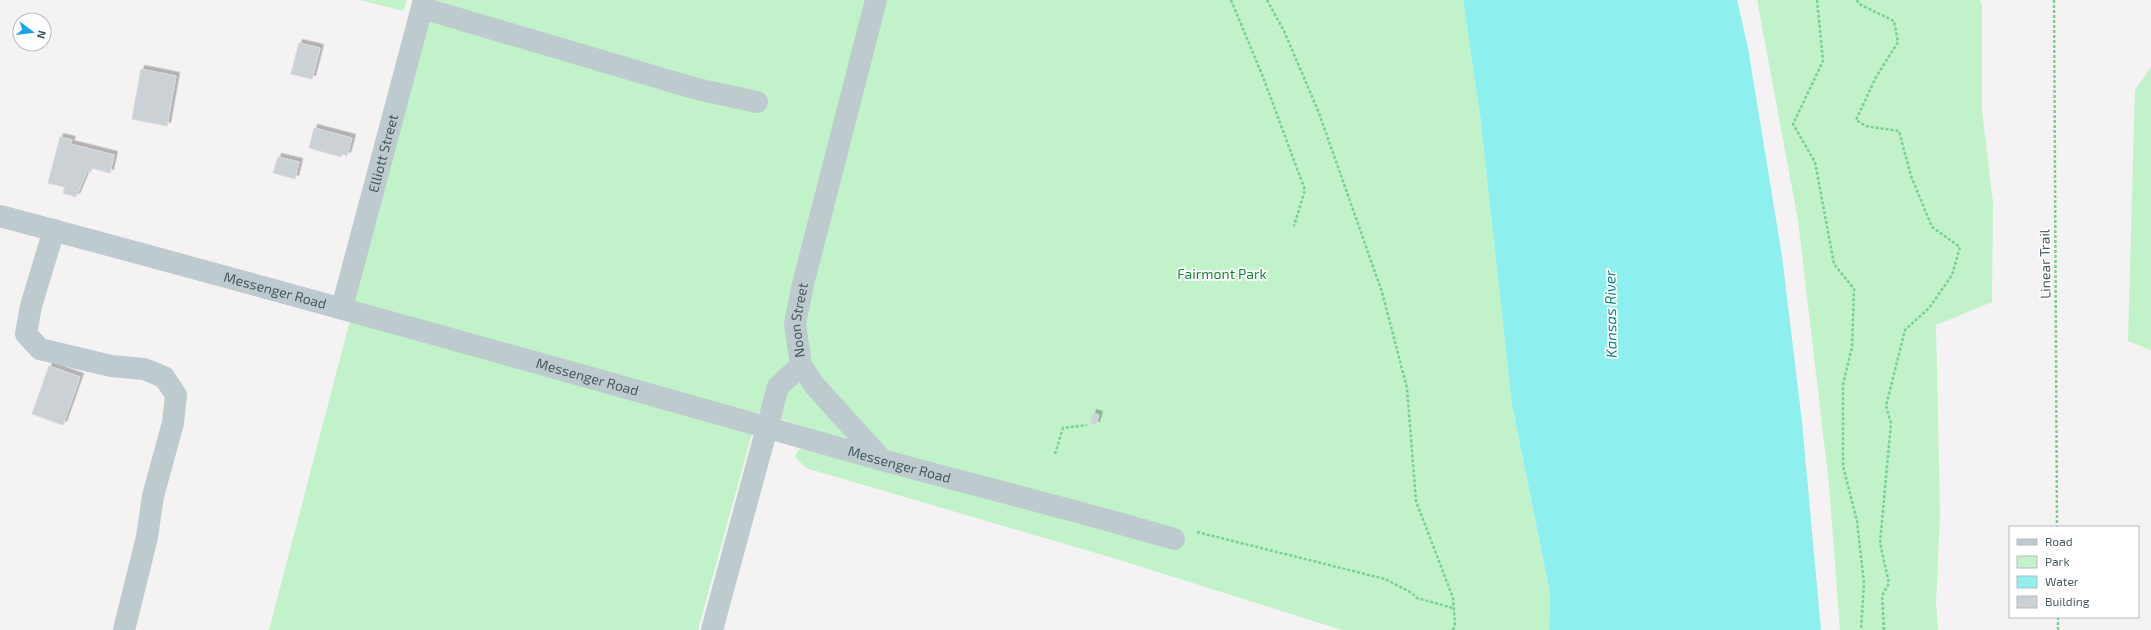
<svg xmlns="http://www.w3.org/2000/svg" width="2151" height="630" font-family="'Exo 2',sans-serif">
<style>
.green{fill:#c1f2c9}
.water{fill:#8df0ef}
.building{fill:#ccd1d5;stroke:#d6dade;filter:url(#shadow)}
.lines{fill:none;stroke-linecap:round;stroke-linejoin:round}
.path{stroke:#77d291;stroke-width:2.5;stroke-dasharray:3 2;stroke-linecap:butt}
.minor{stroke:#bdcbcf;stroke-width:22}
.labels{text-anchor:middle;stroke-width:3.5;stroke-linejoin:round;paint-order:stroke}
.street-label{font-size:14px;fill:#495b61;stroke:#fff}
.park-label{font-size:14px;fill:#148734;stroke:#fff}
.water-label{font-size:15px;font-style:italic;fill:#0a8482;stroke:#fff}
</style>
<defs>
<filter id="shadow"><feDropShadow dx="3.5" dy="-3.5" stdDeviation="0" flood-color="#0004"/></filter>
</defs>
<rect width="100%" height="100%" fill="#f4f2f3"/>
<!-- green -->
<g class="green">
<path d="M360 0H407L403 11Z"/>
<path d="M434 0H1463L1480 115 1512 405 1550 593 1549 630H1342L1123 561 806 468 795 457 798 450 807 447 1142 536 758 412 698 630H269Z"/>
<path d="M1757 0H1980L1982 4V111L1993 202 1992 302 1936 325 1940 513 1936 603 1938 630H1840L1829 484 1798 220Z"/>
<path d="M2151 67V350L2128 341 2135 90Z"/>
</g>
<!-- water -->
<path class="water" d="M1463 0H1737L1748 48 1782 256 1802 422 1821 630H1549L1550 593 1512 405 1480 115Z"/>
<!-- building -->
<g class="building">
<path d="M299 43 320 48 312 79 291 74Z"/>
<path d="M141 69 176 76 167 126 132 119Z"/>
<path d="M314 128 352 138 347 156 342 154 341 157 309 148Z"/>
<path d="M60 137 72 140 70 144 114 155 110 173 92 168 91 172 87 171 76 197 63 193 65 187 48 183Z"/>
<path d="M278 157 299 162 295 179 273 173Z"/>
<path d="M49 366 80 377 63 425 32 414Z"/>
<path d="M1093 413 1099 415 1096 425 1090 423Z"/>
</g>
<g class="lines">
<!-- path -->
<g class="path">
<path d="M1231 0 1263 77 1305 190 1294 226"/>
<path d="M1267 0 1284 31 1319 113 1382 292 1407 388 1416 501 1453 598 1455 624 1453 630"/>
<path d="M1817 0 1823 61 1793 124 1815 162 1834 264 1854 289 1852 347 1843 384V466L1857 521 1864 583 1861 630"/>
<path d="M1857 0 1859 4 1894 21 1898 42 1876 77 1856 120 1866 126 1899 131 1911 176 1932 227 1960 247 1952 275 1929 308 1905 330 1886 406 1891 423 1880 543 1889 583 1882 596 1884 630"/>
<path d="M2054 0 2057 527"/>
<path d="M1055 454 1063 428 1087 425"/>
<path d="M1197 532 1385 579 1412 593 1417 598 1453 608"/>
<path d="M2058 617V630"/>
</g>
<!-- minor -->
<g class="minor">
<path d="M422 8 697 89 757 102"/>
<path id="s1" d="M0 216C293 294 586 376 878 459 977 486 1076 510 1174 539"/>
<path d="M54 230 31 306 26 334 40 349 111 366 144 369 164 377 176 395 173 423 153 496 147 537 124 630"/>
<path id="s2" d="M342 308 424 0"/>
<path d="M801 365 815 386 882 460"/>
<path id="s3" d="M712 630 778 387 801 365 795 324 803 284 876 0"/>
</g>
</g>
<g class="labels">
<!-- street labels -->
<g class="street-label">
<text dy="5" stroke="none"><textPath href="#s2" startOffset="160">Elliott Street</textPath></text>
<text transform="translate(2045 264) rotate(-91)" y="5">Linear Trail</text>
<text dy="5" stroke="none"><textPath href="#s1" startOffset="285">Messenger Road</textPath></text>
<text dy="5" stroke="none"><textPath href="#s3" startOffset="329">Noon Street</textPath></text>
<text dy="5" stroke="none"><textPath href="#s1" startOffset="609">Messenger Road</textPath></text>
<text dy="5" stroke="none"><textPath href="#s1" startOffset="933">Messenger Road</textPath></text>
</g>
<!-- park labels -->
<g class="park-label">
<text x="1222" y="279">Fairmont Park</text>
</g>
<!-- water labels -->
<g class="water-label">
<text transform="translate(1611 314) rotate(-91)" y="5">Kansas River</text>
</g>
</g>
<!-- legend -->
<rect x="2009" y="526" width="130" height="92" fill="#ffffff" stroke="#b6bdc0"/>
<rect x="2017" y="539" width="20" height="6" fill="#bdcbcf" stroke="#b6bdc0"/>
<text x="2045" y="546" font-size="12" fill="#495b61">Road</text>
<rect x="2017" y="556" width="20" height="12" fill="#c1f2c9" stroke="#b6bdc0"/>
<text x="2045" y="566" font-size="12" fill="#495b61">Park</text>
<rect x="2017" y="576" width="20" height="12" fill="#8df0ef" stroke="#b6bdc0"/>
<text x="2045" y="586" font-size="12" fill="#495b61">Water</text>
<rect x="2017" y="596" width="20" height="12" fill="#ccd1d5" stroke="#b6bdc0"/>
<text x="2045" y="606" font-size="12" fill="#495b61">Building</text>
<!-- north arrow -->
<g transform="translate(32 32) rotate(105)"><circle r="19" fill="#ffffff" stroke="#b6bdc0"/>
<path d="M0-3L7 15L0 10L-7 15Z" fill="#14a3ec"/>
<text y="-6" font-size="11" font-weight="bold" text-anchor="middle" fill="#495b61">N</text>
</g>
</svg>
